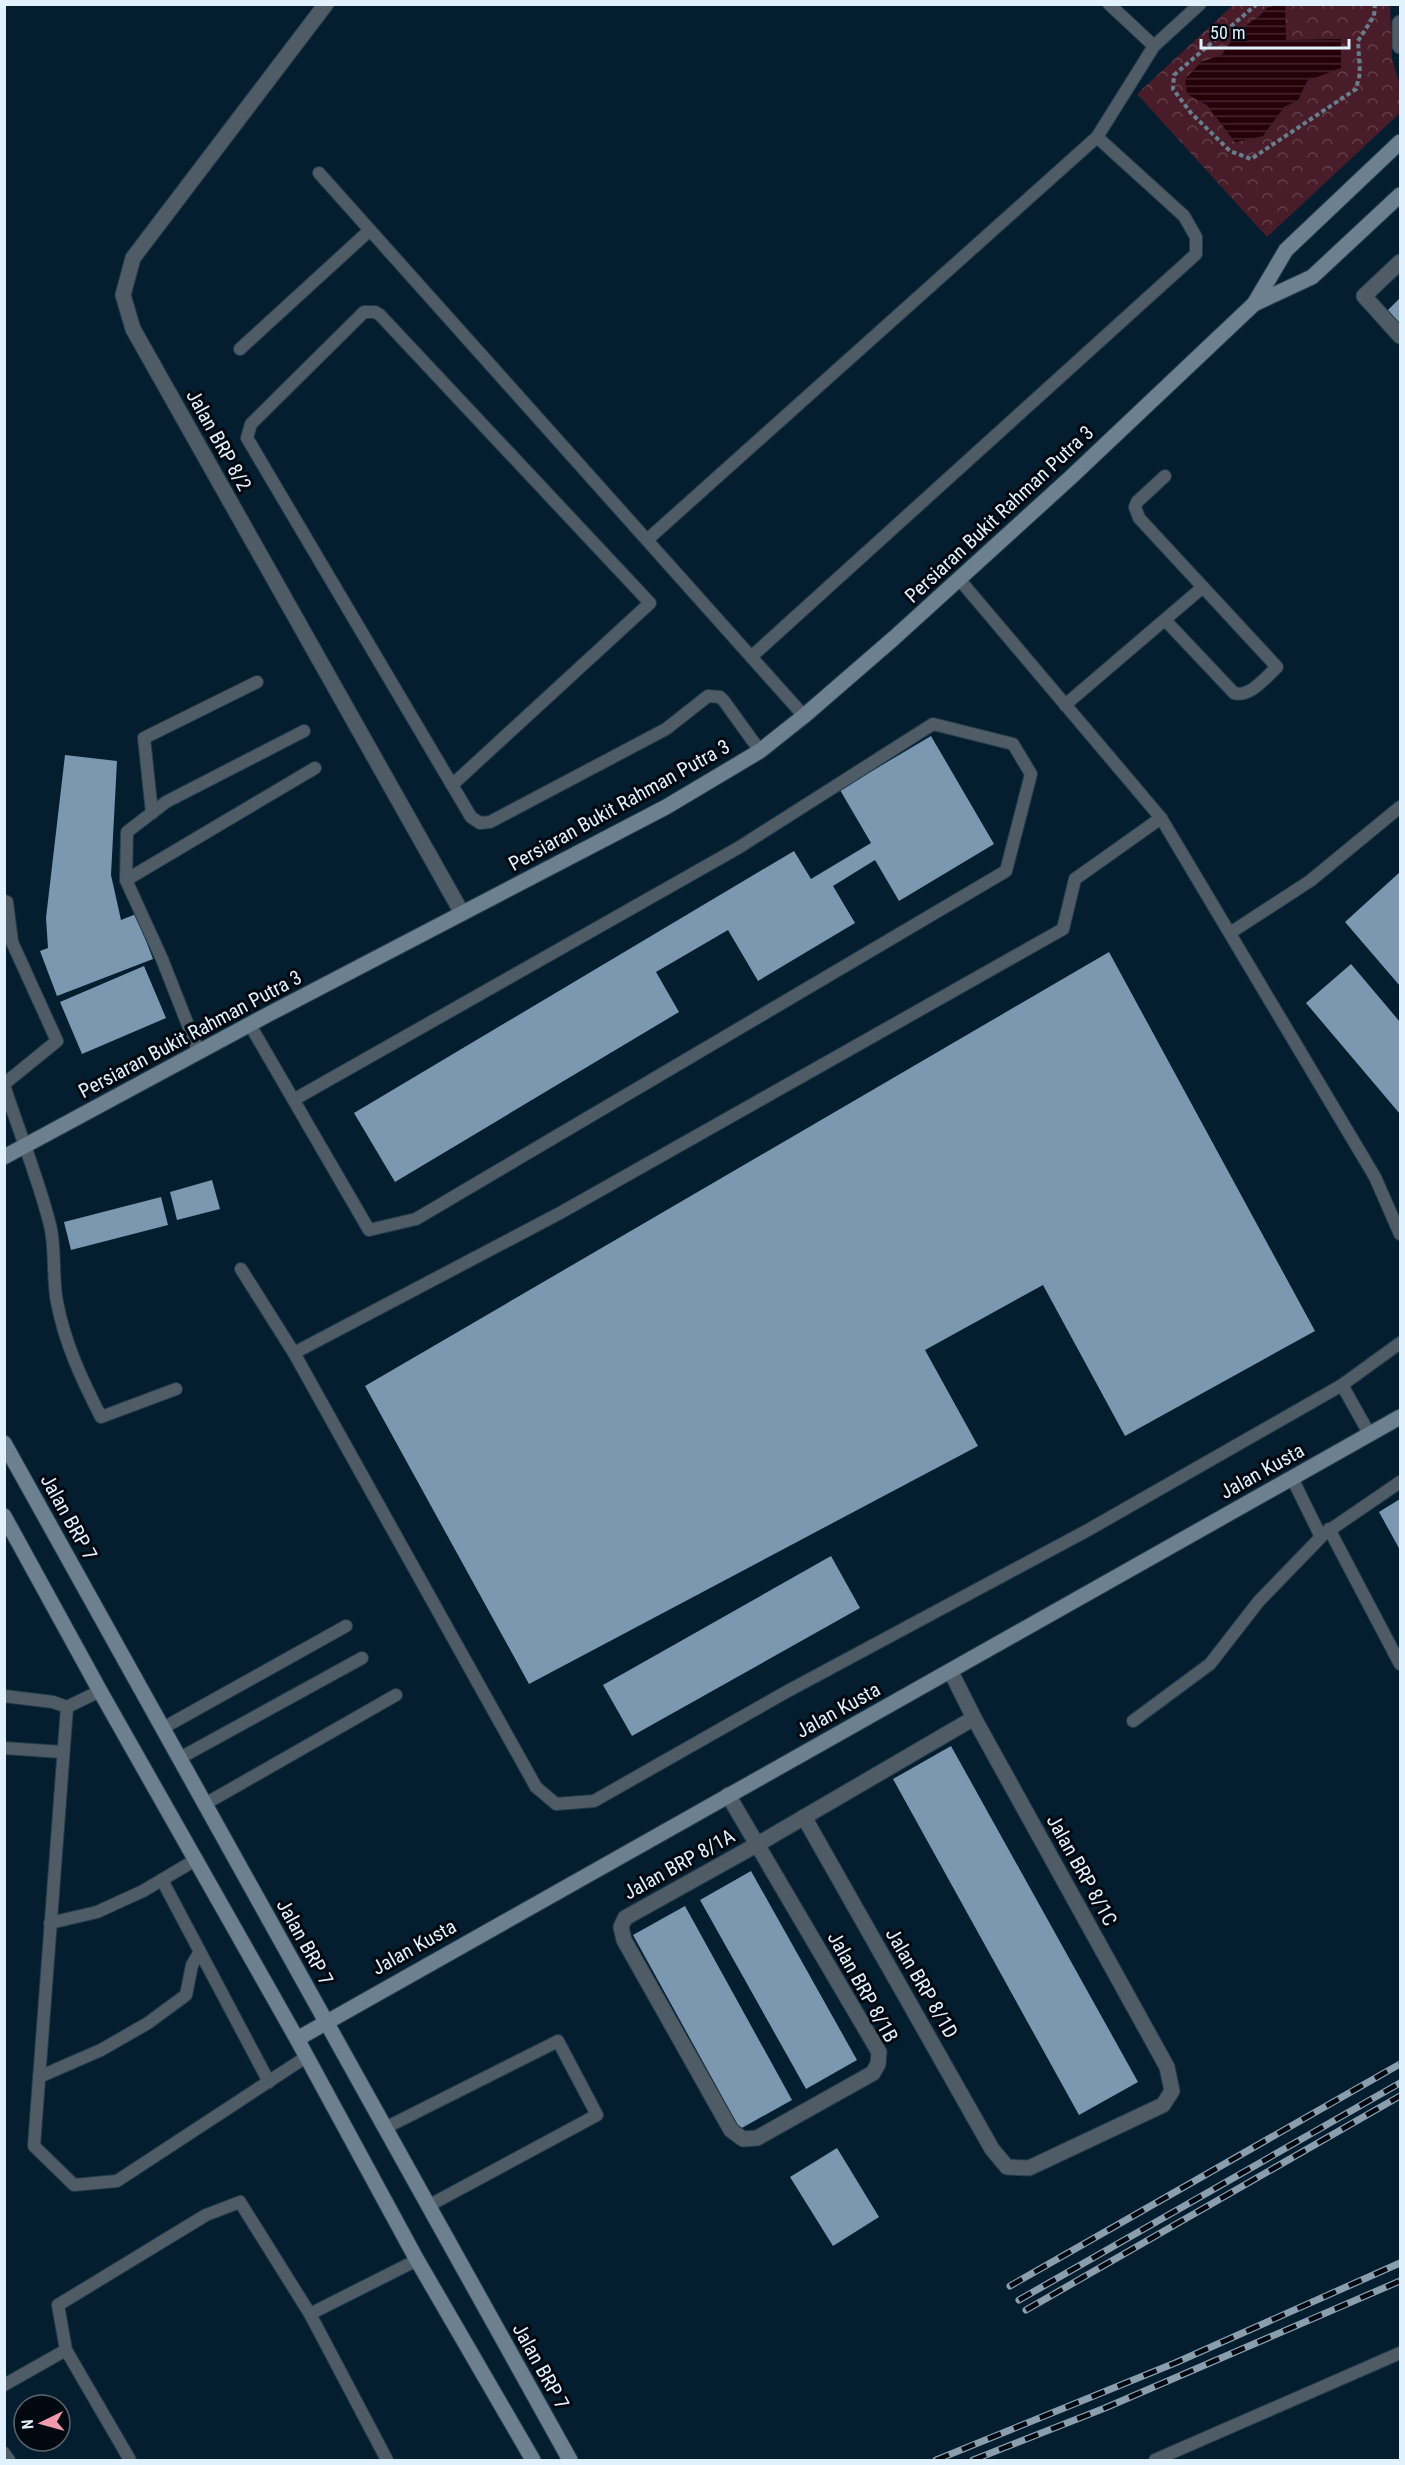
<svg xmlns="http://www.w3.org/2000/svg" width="1405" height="2465" font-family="'Roboto Condensed',sans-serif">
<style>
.park{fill:url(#park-crowns)}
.water{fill:url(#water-rules)}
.building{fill:#7b98b0}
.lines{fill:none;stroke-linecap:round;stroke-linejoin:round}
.lane-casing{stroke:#233c4d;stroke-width:14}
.street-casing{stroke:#233c4d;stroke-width:17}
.secondary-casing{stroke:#233c4d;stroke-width:17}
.path{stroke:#687e8d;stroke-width:4;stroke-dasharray:4.5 3;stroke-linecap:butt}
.lane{stroke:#505c65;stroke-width:12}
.street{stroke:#505c65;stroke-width:15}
.secondary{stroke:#6d808f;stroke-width:15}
.rail-casing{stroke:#8a9ead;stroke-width:7}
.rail{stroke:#01080f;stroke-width:4.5;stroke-dasharray:14;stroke-linecap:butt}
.labels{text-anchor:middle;stroke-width:6;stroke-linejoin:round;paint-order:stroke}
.street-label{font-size:20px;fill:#e1f1fd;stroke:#01080f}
</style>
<defs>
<pattern id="park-crowns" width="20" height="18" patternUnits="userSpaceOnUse" patternTransform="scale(1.5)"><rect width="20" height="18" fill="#481d29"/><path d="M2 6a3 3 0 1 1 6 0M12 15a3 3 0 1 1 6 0" fill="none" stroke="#623e49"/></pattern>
<pattern id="water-rules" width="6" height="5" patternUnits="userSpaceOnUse" patternTransform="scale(1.5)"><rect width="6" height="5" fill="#260009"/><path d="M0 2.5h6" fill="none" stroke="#45262e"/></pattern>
</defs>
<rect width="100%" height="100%" fill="#041e30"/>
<!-- park -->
<path class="park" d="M1233 5H1280L1267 8C1260 17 1253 20 1244 28 1235 36 1228 45 1222 55L1201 62 1187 94 1207 105 1235 142 1262 136 1284 107 1298 100 1307 81 1340 39 1286 41 1285 5H1390L1392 59 1400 86V113L1267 237 1137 94Z"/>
<!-- water -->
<path class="water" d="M1280 4 1285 5 1286 40 1341 39V68L1307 81 1298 100 1284 107 1263 136 1235 142 1207 105 1187 94 1185 79 1201 62 1222 55C1228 45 1235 36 1244 28 1253 20 1260 17 1267 8Z"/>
<!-- building -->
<g class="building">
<path d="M1400 298V328L1386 312Z"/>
<path d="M931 736 994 844 899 901 875 860 833 886 855 923 758 981 728 930 656 972 679 1012 395 1182 354 1113 794 851 811 879 871 843 840 790Z"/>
<path d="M65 755 117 761 111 875 121 920 136 914 153 959 57 996 40 951 48 948 46 918Z"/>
<path d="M1400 872V986L1345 922Z"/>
<path d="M1109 952 1315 1331 1125 1436 1043 1285 925 1350 978 1446 529 1684 365 1386Z"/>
<path d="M1351 964 1400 1022V1114L1306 1003Z"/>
<path d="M144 966 166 1018 82 1054 60 1002Z"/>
<path d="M212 1180 220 1209 177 1220 170 1192Z"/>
<path d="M161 1197 168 1225 71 1250 64 1222Z"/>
<path d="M1400 1499V1550L1379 1512Z"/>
<path d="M831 1556 860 1608 632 1736 603 1685Z"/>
<path d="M951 1746 1138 2082 1079 2115 893 1779Z"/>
<path d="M751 1871 857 2060 806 2089 700 1900Z"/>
<path d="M685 1906 792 2100 740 2129 633 1935Z"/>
<path d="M837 2148 879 2217 833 2246 790 2177Z"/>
</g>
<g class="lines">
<defs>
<g id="lane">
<path d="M1154 46 1200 4"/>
<path d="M319 173 804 716"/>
<path d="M240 349 370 230"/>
<path d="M647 540 1097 137"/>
<path d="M959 579 1161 818 1375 1177 1400 1234"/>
<path d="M1165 620 1234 693C1250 698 1266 677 1277 667L1139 518 1135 507 1137 502 1165 476"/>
<path d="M751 657 1196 254V237L1184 216 1097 137 1154 46 1109 4"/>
<path d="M1065 705 1203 587"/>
<path d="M452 785 650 603 380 315 375 312H364L251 424 247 438 471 817 480 823 490 822 666 729 708 696 720 697 724 701 760 751"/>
<path d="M152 813 144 738 257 682"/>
<path d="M126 880 315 768"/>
<path d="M4 901 7 902 12 942 57 1041 4 1084"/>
<path d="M1230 933 1310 881 1400 807"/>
<path d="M250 1025 369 1230 416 1219 1006 871 1031 774 1013 744 933 724 738 848 295 1099"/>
<path d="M199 1053 162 959 126 880 127 832 166 802 304 731"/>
<path d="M4 1085C19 1132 38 1177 50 1225 56 1249 52 1277 57 1302 65 1344 82 1380 101 1417L176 1389"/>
<path d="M241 1269 294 1353 536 1787 556 1804 594 1801 786 1692 1088 1530 1342 1385"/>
<path d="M294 1353 560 1213 1063 929 1075 879 1161 818"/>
<path d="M1370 1435 1342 1385 1400 1343"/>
<path d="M1329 1529 1400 1664"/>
<path d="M1324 1534 1400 1482"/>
<path d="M100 1691 67 1707 34 2146 74 2185 117 2181 306 2057"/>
<path d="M4 1696 53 1702 67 1707"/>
<path d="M1133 1721 1210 1664 1259 1601 1321 1537 1292 1478"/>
<path d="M163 1728 346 1626"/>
<path d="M4 1748 62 1752"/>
<path d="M180 1758 362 1658"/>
<path d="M205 1804 396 1695"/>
<path d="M162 1880 269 2082"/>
<path d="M50 1923 97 1912 143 1891 197 1859"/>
<path d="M39 2077 101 2050 148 2023 186 1995 192 1965 200 1952"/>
<path d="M385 2128 558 2041 597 2115 428 2206"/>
<path d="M310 2314 387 2460"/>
<path d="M66 2350 58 2305 206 2215 240 2202 310 2314 417 2260"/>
<path d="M4 2385 66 2350 130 2460"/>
<path d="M4 2453 9 2460"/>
<path d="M1155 2460 1400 2353"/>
</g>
<g id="street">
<path d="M326 4 133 258 123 295 133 329 462 913"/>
<path d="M1400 23V46"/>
<path d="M1400 262 1364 296 1400 336"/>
<path d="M728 1795 879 2052 878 2064 873 2073 757 2138 743 2139 731 2130 624 1940 621 1927 625 1918 758 1844 974 1718"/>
<path d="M804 1817 992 2149 1007 2167 1029 2168 1163 2105 1172 2091 1167 2067 974 1718 951 1672"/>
</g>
<g id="secondary">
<path d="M1254 304 1312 277 1400 195"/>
<path d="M4 1157 269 1014 666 807 760 751 804 716 894 638 1070 478 1254 304 1286 250 1400 142"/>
<path d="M4 1443 570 2460"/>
<path d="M4 1516 100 1691 297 2039 417 2260 533 2460"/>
<path d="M297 2039 1400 1417"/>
</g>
</defs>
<!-- lane casing -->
<use href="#lane" class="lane-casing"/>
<!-- street casing -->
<use href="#street" class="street-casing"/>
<!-- secondary casing -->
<use href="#secondary" class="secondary-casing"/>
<!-- path -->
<path class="path" d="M1257 4 1174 75 1173 89 1191 113 1230 151 1251 159 1356 89 1360 73 1358 41 1374 16 1375 4"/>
<!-- lane -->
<use href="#lane" class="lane"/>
<!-- street -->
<use href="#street" class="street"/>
<!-- secondary -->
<use href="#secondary" class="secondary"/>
<defs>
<g id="rail">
<path d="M1010 2286 1400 2064"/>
<path d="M1019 2300 1400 2083"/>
<path d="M1026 2310 1400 2096"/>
<path d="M936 2460 1175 2363 1400 2263"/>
<path d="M973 2460 1105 2408 1400 2281"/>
</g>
</defs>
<!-- rail casing -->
<use href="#rail" class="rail-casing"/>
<!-- rail -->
<use href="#rail" class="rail"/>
</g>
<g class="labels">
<!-- street labels -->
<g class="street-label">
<text transform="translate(219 440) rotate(61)" y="7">Jalan BRP 8/2</text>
<text transform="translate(999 514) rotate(-43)" y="7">Persiaran Bukit Rahman Putra 3</text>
<text transform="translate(619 805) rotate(-29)" y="7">Persiaran Bukit Rahman Putra 3</text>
<text transform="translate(190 1034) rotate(-28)" y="7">Persiaran Bukit Rahman Putra 3</text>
<text transform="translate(1262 1471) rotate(-29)" y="7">Jalan Kusta</text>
<text transform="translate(69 1517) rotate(61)" y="7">Jalan BRP 7</text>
<text transform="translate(838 1710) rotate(-29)" y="7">Jalan Kusta</text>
<text transform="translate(679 1864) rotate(-29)" y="7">Jalan BRP 8/1A</text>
<text transform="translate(1082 1870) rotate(61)" y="7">Jalan BRP 8/1C</text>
<text transform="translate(305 1942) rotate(61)" y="7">Jalan BRP 7</text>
<text transform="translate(414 1947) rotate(-29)" y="7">Jalan Kusta</text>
<text transform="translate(922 1983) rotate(60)" y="7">Jalan BRP 8/1D</text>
<text transform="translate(863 1987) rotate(61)" y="7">Jalan BRP 8/1B</text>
<text transform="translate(541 2366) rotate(61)" y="7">Jalan BRP 7</text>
</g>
</g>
<!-- border -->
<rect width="1405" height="2465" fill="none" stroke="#e1f1fd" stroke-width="12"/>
<!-- north arrow -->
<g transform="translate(42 2423) rotate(265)"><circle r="28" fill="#01080f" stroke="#5b656e" stroke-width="1.5"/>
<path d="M0-4.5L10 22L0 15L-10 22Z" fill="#f29aad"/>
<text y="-9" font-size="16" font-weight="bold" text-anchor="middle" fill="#e1f1fd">N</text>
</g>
<!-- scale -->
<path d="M1201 39v9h148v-9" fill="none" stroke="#e1f1fd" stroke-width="3"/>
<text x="1210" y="39" font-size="18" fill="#e1f1fd" stroke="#01080f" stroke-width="4.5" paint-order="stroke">50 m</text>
</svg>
